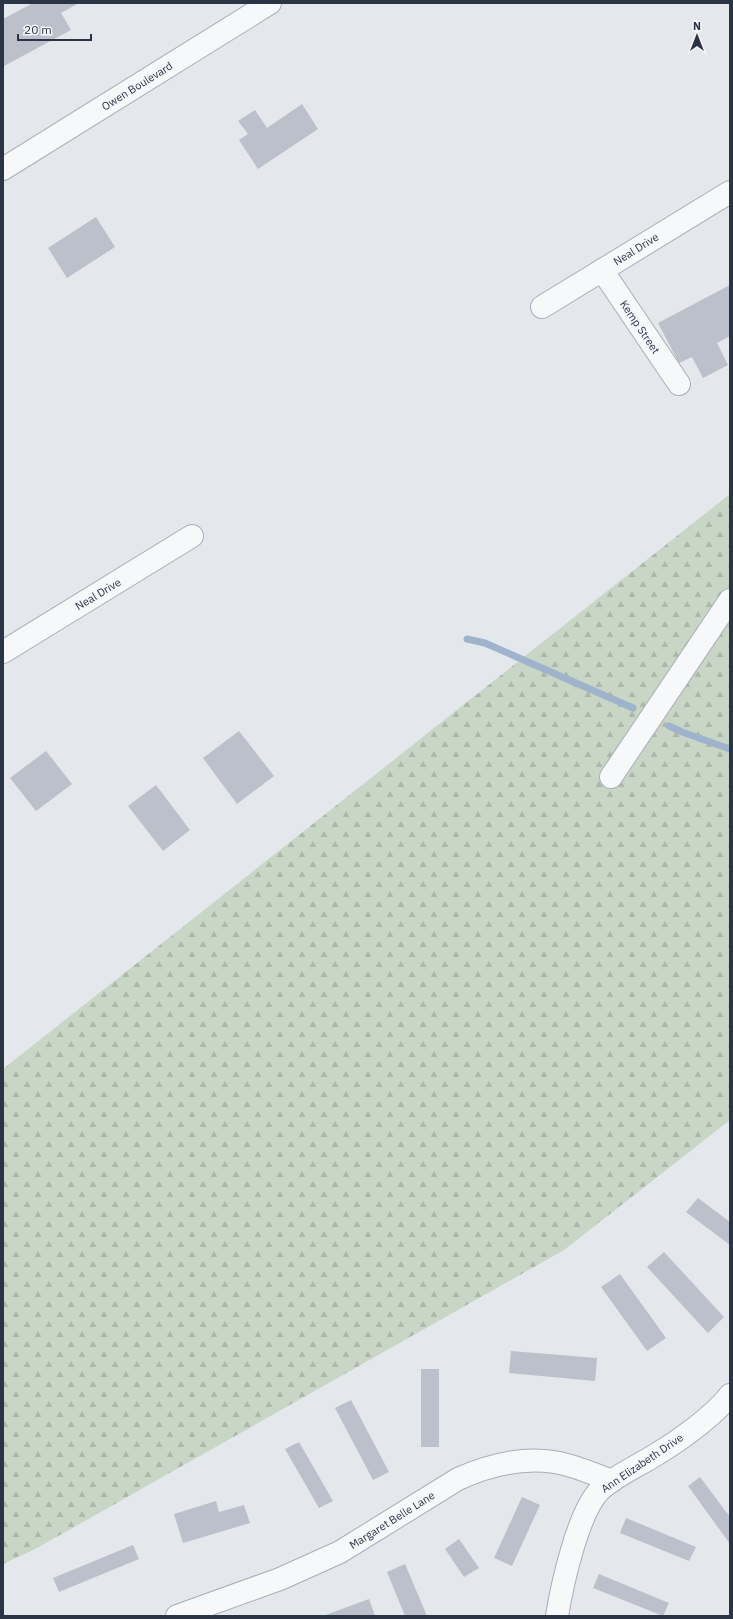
<svg xmlns="http://www.w3.org/2000/svg" width="733" height="1619" font-family="'IBM Plex Sans',sans-serif">
<style>
.forest{fill:url(#forest-firs)}
.lines{fill:none;stroke-linecap:round;stroke-linejoin:round}
.stream{stroke:#9fb4cc;stroke-width:7}
.building{fill:#bbc0ca}
.minor-casing{stroke:#a9aeb7;stroke-width:24}
.minor{stroke:#f7f8fa;stroke-width:22}
.labels{text-anchor:middle;stroke-width:3;stroke-linejoin:round;paint-order:stroke}
.street-label{font-size:11px;fill:#2b3445;stroke:#f4f6f9}
</style>
<defs>
<pattern id="forest-firs" width="22" height="20" patternUnits="userSpaceOnUse"><rect width="22" height="20" fill="#c9d6c5"/><path d="M5 1l3.5 6h-7zM16 11l3.5 6h-7z" fill="#adb8ab"/></pattern>
</defs>
<rect width="100%" height="100%" fill="#e4e7ec"/>
<!-- forest -->
<path class="forest" d="M730 494V1120L564 1250 37 1548 3 1564V1069Z"/>
<g class="lines">
<!-- stream -->
<g class="stream">
<path d="M467 639 485 643 633 708"/>
<path d="M669 726 682 732 730 749"/>
</g>
</g>
<!-- building -->
<g class="building">
<path d="M33 3H79L61 13 71 30 4 66 3 64V19Z"/>
<path d="M302 104 318 129 258 169 239 140 248 134 238 121 255 110 267 128Z"/>
<path d="M96 217 115 247 67 278 48 248Z"/>
<path d="M730 285V336L717 343 728 365 703 378 692 357 679 363 658 323Z"/>
<path d="M239 731 274 776 237 804 203 758Z"/>
<path d="M46 751 72 784 36 811 10 778Z"/>
<path d="M156 785 190 830 163 851 128 806Z"/>
<path d="M698 1198 730 1222V1245L686 1212Z"/>
<path d="M664 1252 724 1317 708 1333 647 1267Z"/>
<path d="M620 1274 666 1338 647 1351 601 1287Z"/>
<path d="M511 1351 597 1358 595 1381 509 1373Z"/>
<rect x="421" y="1369" width="18" height="78"/>
<path d="M351 1400 389 1472 373 1480 335 1408Z"/>
<path d="M299 1442 333 1501 319 1508 285 1449Z"/>
<path d="M700 1477 730 1517V1544L688 1486Z"/>
<path d="M522 1497 540 1505 512 1566 494 1558Z"/>
<path d="M216 1501 219 1512 244 1505 250 1523 183 1543 174 1514Z"/>
<path d="M626 1518 696 1547 689 1561 620 1533Z"/>
<path d="M459 1539 479 1568 464 1577 445 1549Z"/>
<path d="M133 1545 139 1559 59 1592 53 1578Z"/>
<path d="M405 1564 427 1616H405L387 1572Z"/>
<path d="M599 1574 669 1603 663 1616 593 1588Z"/>
<path d="M369 1599 375 1616H323Z"/>
</g>
<g class="lines">
<defs>
<g id="minor">
<path d="M3 169 270 3"/>
<path d="M602 270 679 384"/>
<path d="M542 307 730 192"/>
<path d="M3 652 192 536"/>
<path d="M611 777 730 600"/>
<path d="M177 1616 280 1579 340 1552 458 1479C487 1466 522 1457 554 1462 574 1465 593 1474 612 1481"/>
<path d="M557 1616C562 1585 578 1512 600 1490 615 1476 634 1468 652 1457 676 1443 713 1417 730 1395"/>
</g>
</defs>
<!-- minor casing -->
<use href="#minor" class="minor-casing"/>
<!-- minor -->
<use href="#minor" class="minor"/>
</g>
<g class="labels">
<!-- street labels -->
<g class="street-label">
<text transform="translate(137 86) rotate(-32)" y="4">Owen Boulevard</text>
<text transform="translate(636 249) rotate(-32)" y="4">Neal Drive</text>
<text transform="translate(640 327) rotate(56)" y="4">Kemp Street</text>
<text transform="translate(98 594) rotate(-31)" y="4">Neal Drive</text>
<text transform="translate(642 1463) rotate(-34)" y="4">Ann Elizabeth Drive</text>
<text transform="translate(392 1520) rotate(-32)" y="4">Margaret Belle Lane</text>
</g>
</g>
<!-- border -->
<rect width="733" height="1619" fill="none" stroke="#2b3445" stroke-width="8"/>
<!-- north arrow -->
<g transform="translate(697 36)" stroke="#f4f6f9" stroke-width="3" paint-order="stroke">
<path d="M0-3L7 15L0 10L-7 15Z" fill="#2b3445"/>
<text y="-6" font-size="11" font-weight="bold" text-anchor="middle" fill="#2b3445">N</text>
</g>
<!-- scale -->
<path d="M18 34v6h73v-6" fill="none" stroke="#2b3445" stroke-width="2"/>
<text x="24" y="34" font-size="12" fill="#2b3445" stroke="#f4f6f9" stroke-width="3" paint-order="stroke">20 m</text>
</svg>
